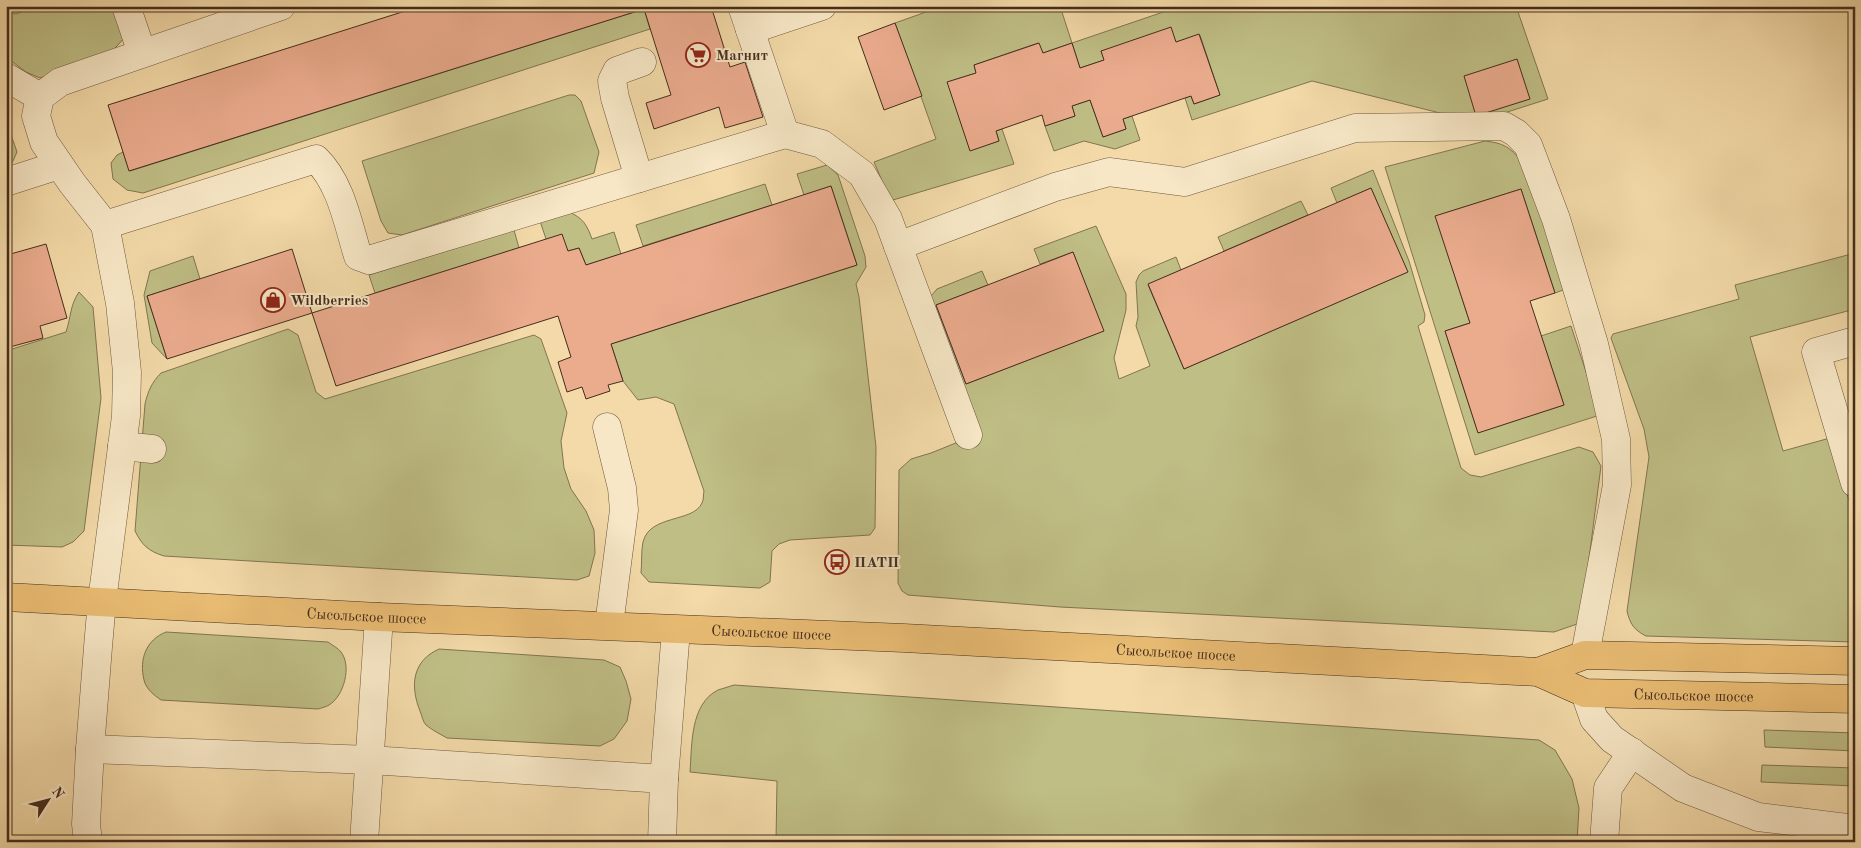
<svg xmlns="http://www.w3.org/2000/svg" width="1861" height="848" font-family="'Old Standard TT',serif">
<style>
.green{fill:#bfbe85;stroke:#827551}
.building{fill:#ebac8e;stroke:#452c1d}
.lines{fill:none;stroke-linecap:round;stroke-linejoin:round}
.minor-casing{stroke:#705840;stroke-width:29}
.major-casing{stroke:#452c1d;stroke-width:29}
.minor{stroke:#f7e7c6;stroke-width:28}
.major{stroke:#eabd74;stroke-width:28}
.labels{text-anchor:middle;stroke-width:4;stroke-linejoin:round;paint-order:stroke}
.poi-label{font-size:15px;font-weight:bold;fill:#452c1d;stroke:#f7e7c6;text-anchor:start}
.street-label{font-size:15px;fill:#452c1d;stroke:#f7e7c6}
</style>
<rect width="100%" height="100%" fill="#f3daa8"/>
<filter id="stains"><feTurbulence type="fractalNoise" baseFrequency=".004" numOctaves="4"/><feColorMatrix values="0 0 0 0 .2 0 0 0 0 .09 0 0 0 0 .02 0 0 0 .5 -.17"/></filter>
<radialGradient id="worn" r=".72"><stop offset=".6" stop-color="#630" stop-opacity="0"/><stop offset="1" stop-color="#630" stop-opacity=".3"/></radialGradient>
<!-- green -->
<g class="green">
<path d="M6 6H9L12 13 16 14 37 6H116L125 37 109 55 40 78 26 72 6 57Z"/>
<path d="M943 6H1060L1072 43 1181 6H1516L1548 99 1476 122 1312 81 1192 120 1185 98 1191 96 1194 104 1220 95 1200 35 1176 42 1101 51 1104 60 1080 68 1072 43 1043 53 1038 43 974 65 976 73 948 82 970 150 999 141 996 131 1002 129 1014 164 893 200 888 195 874 162 936 139 895 23Z"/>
<path d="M644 9 650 29 143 193 127 190 113 179 111 163 117 155 123 152 130 171Z"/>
<path d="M569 95H575L581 101 599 152 594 173 402 235 388 233 381 221 362 161Z"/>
<path d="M1090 100 1103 137 1126 129 1123 119 1132 116 1140 140 1115 149 1084 141 1054 151 1045 126 1075 116 1072 106Z"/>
<path d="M6 120 17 152 12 163 6 165Z"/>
<path d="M1485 141C1504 143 1509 147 1522 161L1566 289 1555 293 1521 189 1436 216 1470 323 1445 331 1478 432 1564 405 1541 336 1571 326 1600 415 1475 455 1385 167Z"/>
<path d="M827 165 838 175 865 256 866 267 856 284 859 297 876 447 875 528 870 535 790 540 779 544 772 551 770 582 760 588 649 582 641 573C642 563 641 551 643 542 650 514 693 523 702 503 704 500 703 494 704 491L674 404 656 397 638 400 623 381 611 344 857 265 831 186 804 195 797 174Z"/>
<path d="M1373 170 1409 261 1425 315 1424 322 1418 326 1461 468 1470 475 1481 477 1579 447 1593 452 1601 466 1582 613 1577 624 1554 632 1060 607 908 595 902 591 898 583 899 470 911 459 931 453 978 434 926 302 937 289 982 271 988 285 936 305 966 384 1103 331 1073 252 1040 264 1034 249 1096 226 1126 294V310L1114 358 1119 379 1150 366 1136 326 1138 317 1136 282 1139 275 1143 271 1176 257 1181 270 1148 285 1184 369 1407 272 1371 188 1337 203 1331 188Z"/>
<path d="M765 184 772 205 643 246 636 225Z"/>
<path d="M1301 201 1308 215 1224 251 1218 237Z"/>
<path d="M569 212C583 218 587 225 592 239L614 232 621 254 586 265 579 248 568 251 546 239 540 221Z"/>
<path d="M514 230 519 248 375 293 369 275Z"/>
<path d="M1855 253V309L1750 337 1783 451 1830 438 1855 520V642L1646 636C1634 630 1630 624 1627 611L1649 457 1644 429 1611 338 1613 334 1739 299 1735 285Z"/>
<path d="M193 256 200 279 147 296 167 359 152 343 144 295 150 271Z"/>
<path d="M79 292 93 307 101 398 84 531 73 542 62 547 6 545V351L66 332C71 317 70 305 79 292Z"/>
<path d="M288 329 298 335 316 392 325 399 534 335 541 339 567 413 561 441 564 468 571 489 586 511 594 530 595 553 589 576 577 580 164 556C148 551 142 545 135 531L145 404C148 391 152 382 161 373Z"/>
<path d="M166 632 328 642C332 645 338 648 341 652 352 666 344 696 329 705 326 707 321 708 318 709L161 700C154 695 146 689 144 680 139 659 146 640 166 632Z"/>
<path d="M439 649 604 660 620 667 626 681 631 699 627 721 614 739 600 746 447 738C440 734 432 730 426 725 423 722 422 716 420 711 410 686 412 661 439 649Z"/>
<path d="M734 685 1539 740 1555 750 1572 779 1579 808 1577 842H776L777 781 690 772C692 745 690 704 718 690 723 688 729 687 734 685Z"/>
<path d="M1764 730 1855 733V751L1765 747Z"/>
<path d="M1762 765 1855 768V786L1761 782Z"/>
</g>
<!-- building -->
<g class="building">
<path d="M421 6H711L730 67 745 62 763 117 725 128 719 107 654 129 646 103 671 95 644 9 129 171 108 105Z"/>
<path d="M895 23 922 96 884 110 858 37Z"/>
<path d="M1171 27 1176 42 1199 34 1220 95 1194 104 1191 96 1123 119 1126 129 1103 137 1090 100 1072 106 1075 116 1045 126 1042 115 996 131 999 141 970 151 947 82 976 73 974 65 1039 43 1043 53 1072 43 1080 68 1104 60 1101 51Z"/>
<path d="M1517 59 1530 99 1476 116 1464 76Z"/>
<path d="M831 186 857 265 611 344 623 381 608 385 610 391 586 399 582 387 567 392 558 362 571 357 558 316 336 386 312 313 562 234 568 251 579 248 586 265Z"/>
<path d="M1371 188 1408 272 1184 369 1148 284Z"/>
<path d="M1521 189 1555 293 1530 301 1564 405 1478 433 1445 331 1470 323 1435 216Z"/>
<path d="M46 244 67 318 40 326 43 338 6 348V269L10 267 7 255Z"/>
<path d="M292 249 312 313 167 359 147 296Z"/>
<path d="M1073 252 1104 331 966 384 936 305Z"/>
</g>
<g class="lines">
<defs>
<g id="minor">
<path d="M126 6 142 53"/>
<path d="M742 6 785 134"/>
<path d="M750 30 822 6"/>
<path d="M6 77 40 97"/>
<path d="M639 178 615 98 612 81 617 71 642 62"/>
<path d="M6 182 59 165"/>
<path d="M105 225 316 159C341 183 348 224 358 256L369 260 785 134 822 144 862 174 888 219 968 435"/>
<path d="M898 246 1055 187 1109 172 1185 182 1355 128 1504 126 1516 133 1528 145 1556 219 1594 344 1616 439 1617 485 1585 655"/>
<path d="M1855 341 1816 352 1855 483"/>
<path d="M607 427 622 488 624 510 609 625"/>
<path d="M122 446 152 449"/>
<path d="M1585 693 1594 719 1612 739 1683 788 1758 817 1855 829"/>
<path d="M90 749 370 760 664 779"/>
<path d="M88 842 86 824 90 749 98 647 102 601 126 416 127 372 120 303 105 225 72 183 44 142 36 116 40 97 60 82 281 6"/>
<path d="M364 842 379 617"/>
<path d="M662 842 664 779 676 630"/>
<path d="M1604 842 1608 788 1632 752"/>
</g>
<g id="major">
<path id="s1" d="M6 597 379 617 904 638 1538 672 1585 693 1855 699"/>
<path d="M1538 672 1585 655 1855 661"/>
</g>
</defs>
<!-- minor casing -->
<use href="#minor" class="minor-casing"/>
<!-- major casing -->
<use href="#major" class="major-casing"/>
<!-- minor -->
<use href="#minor" class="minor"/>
<!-- major -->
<use href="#major" class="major"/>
</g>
<!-- icons -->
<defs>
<symbol id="supermarket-ring" viewBox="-11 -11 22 22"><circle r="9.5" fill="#f7e7c6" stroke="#8f2418" stroke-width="1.5"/><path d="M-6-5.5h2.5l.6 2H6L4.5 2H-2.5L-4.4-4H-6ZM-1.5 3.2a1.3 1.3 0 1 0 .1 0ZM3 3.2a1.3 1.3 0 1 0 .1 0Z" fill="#8f2418"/></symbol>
<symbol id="shop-ring" viewBox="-11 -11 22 22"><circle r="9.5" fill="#f7e7c6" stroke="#8f2418" stroke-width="1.5"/><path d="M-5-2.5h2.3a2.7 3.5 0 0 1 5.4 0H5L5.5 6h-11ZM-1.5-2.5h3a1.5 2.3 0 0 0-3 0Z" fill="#8f2418"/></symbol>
<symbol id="bus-ring" viewBox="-11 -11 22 22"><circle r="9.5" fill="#f7e7c6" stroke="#8f2418" stroke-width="1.5"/><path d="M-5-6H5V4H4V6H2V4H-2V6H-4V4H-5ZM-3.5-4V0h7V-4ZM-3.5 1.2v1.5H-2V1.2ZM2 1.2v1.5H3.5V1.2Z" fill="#8f2418"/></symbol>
</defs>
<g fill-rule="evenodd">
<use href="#supermarket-ring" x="684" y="41" width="28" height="28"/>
<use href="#shop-ring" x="259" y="286" width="28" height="28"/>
<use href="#bus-ring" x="823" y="548" width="28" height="28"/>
</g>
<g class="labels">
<!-- poi labels -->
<g class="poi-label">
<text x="716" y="60">Магнит</text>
<text x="290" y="305">Wildberries</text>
<text x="854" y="567">ПАТП</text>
</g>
<!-- street labels -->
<g class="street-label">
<text dy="5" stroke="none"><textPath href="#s1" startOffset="361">Сысольское шоссе</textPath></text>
<text dy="5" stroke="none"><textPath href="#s1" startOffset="766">Сысольское шоссе</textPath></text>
<text dy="5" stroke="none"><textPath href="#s1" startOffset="1171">Сысольское шоссе</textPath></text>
<text dy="5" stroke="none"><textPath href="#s1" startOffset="1694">Сысольское шоссе</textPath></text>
</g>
</g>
<!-- margin -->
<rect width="1861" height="848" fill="none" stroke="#f3daa8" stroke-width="25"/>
<rect x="8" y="8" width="1846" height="833" fill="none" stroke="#452c1d" stroke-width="2.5"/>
<rect x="12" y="12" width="1836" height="823" fill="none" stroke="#452c1d"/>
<!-- north arrow -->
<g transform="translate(48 800) rotate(54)" stroke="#f7e7c6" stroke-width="4" paint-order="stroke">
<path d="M0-4L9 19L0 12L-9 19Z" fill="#452c1d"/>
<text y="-8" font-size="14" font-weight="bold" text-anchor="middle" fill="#452c1d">N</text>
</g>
<rect width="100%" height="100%" filter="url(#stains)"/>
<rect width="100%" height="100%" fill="url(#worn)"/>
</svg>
